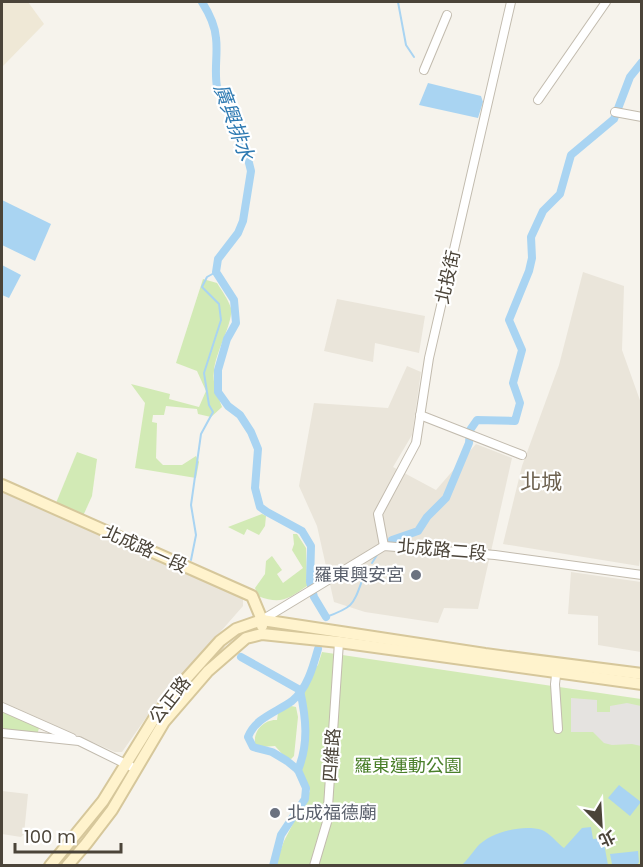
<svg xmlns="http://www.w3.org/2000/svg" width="643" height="867" font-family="Poppins,'Noto Sans TC',sans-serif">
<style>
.residential{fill:#eae5da}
.education{fill:#efe8d6}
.green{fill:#d2eab5}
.parking{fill:#e5e3e0}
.water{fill:#a9d4f2}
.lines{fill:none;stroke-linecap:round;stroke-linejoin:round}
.stream{stroke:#a9d4f2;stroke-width:2}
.canal{stroke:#a9d4f2;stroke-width:8}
.street-casing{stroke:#c2bbae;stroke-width:10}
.secondary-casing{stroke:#d6c79b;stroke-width:14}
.street{stroke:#fff;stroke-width:8}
.secondary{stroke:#fff3cd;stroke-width:10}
.worship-dot{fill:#6b7280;stroke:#fff;stroke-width:2}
.labels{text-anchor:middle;stroke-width:4.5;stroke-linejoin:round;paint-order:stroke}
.street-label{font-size:18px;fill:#4b4439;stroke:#fff}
.worship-label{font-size:18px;fill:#5b616d;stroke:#fff;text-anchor:end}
.park-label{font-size:18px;fill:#4a7f2a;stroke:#fff}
.water-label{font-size:20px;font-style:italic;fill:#2e7ab2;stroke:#fff}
.quarter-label{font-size:21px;fill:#6e6250;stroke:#fff}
</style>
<rect width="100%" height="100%" fill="#f6f3ec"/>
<!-- residential -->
<g class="residential">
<path d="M583 272 624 286 622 350 642 406V547L639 566 503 544 522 466 559 365Z"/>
<path d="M337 299 425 316 419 353 375 343 373 362 324 351Z"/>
<path d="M407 366 421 372 412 435 393 467 436 490 476 444 512 458 478 609 444 608 438 623 365 612 334 602 317 526 299 486 314 403 388 408Z"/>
<path d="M2 490 243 596V606L150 712 122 752H115L2 702Z"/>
<path d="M571 572 641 582V652L598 645V616L568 614Z"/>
<path d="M2 791 28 794 24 834 21 837 2 834Z"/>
</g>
<!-- education -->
<path class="education" d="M2 2H28L44 24 2 67Z"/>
<!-- green -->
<g class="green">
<path d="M203 279 217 283C222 291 228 299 231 308 234 321 215 353 214 371 212 383 218 396 222 407L211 417 198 414 197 409 166 406 164 415H153L152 422 157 423 156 458 163 465H182L196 456 199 462 196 478 135 468 145 403 131 384 170 394 169 399 199 407 206 391 197 371 176 363Z"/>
<path d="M77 452 97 459 92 496 83 516 56 503Z"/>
<path d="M262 514 266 516 265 526 259 535 247 529 244 535 228 527Z"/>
<path d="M293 534H297L306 548 307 586C288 599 281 605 258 596L255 588 265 574 266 561 272 556 282 570 277 574 283 583 303 568 292 550 294 544Z"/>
<path d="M322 652 641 699V865L275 866 284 841 310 791 301 768 307 725 302 698 313 671 318 665Z"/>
<path d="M291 706 296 707 298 717 294 756 291 759 286 758 275 746 261 747 255 744C253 730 265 719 277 720L278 713Z"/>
<path d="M2 707 40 725 36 738 2 733Z"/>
</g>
<!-- parking -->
<path class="parking" d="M571 698 597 700V712H610V706L627 703 641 706V746L632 744 612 745 604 743 593 732H571Z"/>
<!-- water -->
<g class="water">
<path d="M428 83 481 96 483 102 478 118 419 105Z"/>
<path d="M2 200 51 224 35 261 2 245Z"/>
<path d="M2 265 21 275 9 298 2 295Z"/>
<path d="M619 785 641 802 630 816 608 798Z"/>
<path d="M591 827 593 839 603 838 608 865 612 864 610 854 638 851 639 862 637 865H462C467 860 472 853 477 847 490 832 523 824 542 830 550 833 557 843 564 848L582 828Z"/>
</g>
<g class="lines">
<!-- stream -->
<g class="stream">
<path d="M398 2 406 45 414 57"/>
<path d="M191 560 196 535 191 505 201 434 213 412 209 405 204 373 221 320 219 304 202 287 207 277 216 272"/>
<path d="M372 563 377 555"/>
<path d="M326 617C354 607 353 605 363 578"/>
</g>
<!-- canal -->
<g class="canal">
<path d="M202 2C209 13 215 24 216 38 218 54 214 70 217 87L247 155 251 171 243 221 238 233 218 259 216 272 234 300 236 323 227 339 218 370V392L228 406 240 415 251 432 258 449 255 488 260 507 267 512 302 531 311 546 310 582 314 597 326 617"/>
<path d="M392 540 418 531 427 517 446 498 469 443 470 430 477 420 515 421 520 403 513 383 522 350 509 320 529 271 532 258 531 237 543 211 560 194 571 155 614 119 630 77 642 62"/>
<path d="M241 657 300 690C306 718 309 743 298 770"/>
<path d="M273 866 281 835 305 799 306 788 298 770 287 761 272 752 253 747 248 737C255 718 277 712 292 701 307 689 313 667 318 649"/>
</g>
<defs>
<g id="street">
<path d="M424 70 447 15"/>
<path d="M538 100 606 2"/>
<path d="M615 112 642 117"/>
<path d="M420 415 522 455"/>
<path d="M384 546 378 514 416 443 429 358 511 2"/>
<path d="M262 620 384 546 495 555 642 575"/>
<path d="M557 667 555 684 558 729"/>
<path d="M2 707 72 738"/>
<path d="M2 733 79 741 136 769"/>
<path d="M314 866 327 822 339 642"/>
</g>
<g id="secondary">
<path d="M2 485 252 596 262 620V626"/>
<path d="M50 866 103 801 155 717 185 680 220 641 236 629 262 620 485 654 642 674"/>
<path d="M67 866 86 844 112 810 164 722 208 671 246 638 262 634 339 642 642 684"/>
</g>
</defs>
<!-- street casing -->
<use href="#street" class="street-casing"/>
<!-- secondary casing -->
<use href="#secondary" class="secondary-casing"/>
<!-- street -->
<use href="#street" class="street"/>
<!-- secondary -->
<use href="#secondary" class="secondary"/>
</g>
<!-- markers -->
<g class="worship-dot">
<circle cx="416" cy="575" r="6"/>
<circle cx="275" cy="813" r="6"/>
</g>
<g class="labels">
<!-- street labels -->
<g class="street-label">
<text transform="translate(448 277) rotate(-77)" y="6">北投街</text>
<text transform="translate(145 549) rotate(24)" y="6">北成路一段</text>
<text transform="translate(442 550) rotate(5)" y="6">北成路二段</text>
<text transform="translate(170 700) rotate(-52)" y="6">公正路</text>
<text transform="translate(332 755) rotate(-86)" y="6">四維路</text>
</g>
<!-- worship labels -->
<g class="worship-label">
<text x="404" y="581">羅東興安宮</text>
<text x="287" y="819" text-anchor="start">北成福德廟</text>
</g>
<!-- park labels -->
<g class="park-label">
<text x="408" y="772">羅東運動公園</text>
</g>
<!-- water labels -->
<g class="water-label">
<text transform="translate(234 122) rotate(70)" y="7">廣興排水</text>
</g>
<!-- quarter labels -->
<g class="quarter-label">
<text x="541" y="489">北城</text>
</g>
</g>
<!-- border -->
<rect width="643" height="867" fill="none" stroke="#4b4439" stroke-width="6"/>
<!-- north arrow -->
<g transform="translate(601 825) rotate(156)" stroke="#ffffff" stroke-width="4.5" paint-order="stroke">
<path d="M0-4.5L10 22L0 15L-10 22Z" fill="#4b4439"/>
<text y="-9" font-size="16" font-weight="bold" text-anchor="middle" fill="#4b4439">北</text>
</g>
<!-- scale -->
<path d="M15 843v9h106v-9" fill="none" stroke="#4b4439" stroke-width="3"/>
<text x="24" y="843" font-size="18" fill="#4b4439" stroke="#ffffff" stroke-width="4.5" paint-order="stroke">100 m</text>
</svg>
